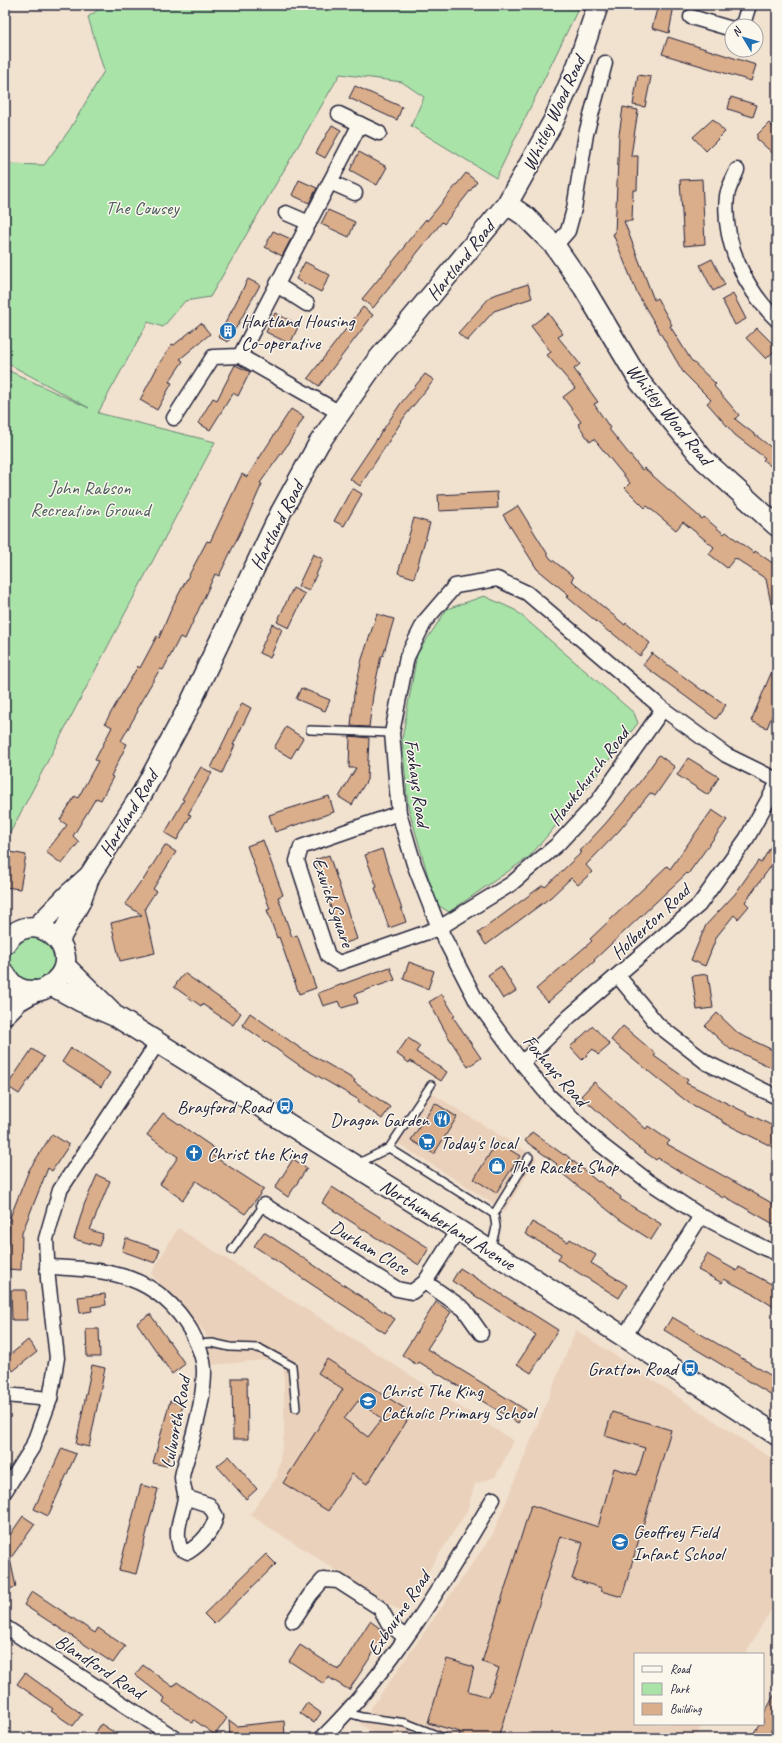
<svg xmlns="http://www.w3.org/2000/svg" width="782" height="1743" font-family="Caveat,sans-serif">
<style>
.built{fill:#ead1bb}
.green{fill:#a9e3a8;stroke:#668272}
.building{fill:#daad8b;stroke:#22223b;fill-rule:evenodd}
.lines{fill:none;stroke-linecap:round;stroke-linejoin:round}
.lane-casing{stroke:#22223b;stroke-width:10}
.street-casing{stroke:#22223b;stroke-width:17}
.secondary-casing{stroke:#22223b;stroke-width:23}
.lane{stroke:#fbf7ec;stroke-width:7}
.street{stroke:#fbf7ec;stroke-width:14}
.secondary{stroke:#fbf7ec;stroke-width:20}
.labels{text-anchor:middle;stroke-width:3;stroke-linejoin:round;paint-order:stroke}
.street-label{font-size:19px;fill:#22223b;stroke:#fbf7ec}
.park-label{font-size:19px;fill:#4a5c5c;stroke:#fbf7ec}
.poi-label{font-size:19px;fill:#22223b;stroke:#fbf7ec;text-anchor:start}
</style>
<rect width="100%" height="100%" fill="#f1e1cf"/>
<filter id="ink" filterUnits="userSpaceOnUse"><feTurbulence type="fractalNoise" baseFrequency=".025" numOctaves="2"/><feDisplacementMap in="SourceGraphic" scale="8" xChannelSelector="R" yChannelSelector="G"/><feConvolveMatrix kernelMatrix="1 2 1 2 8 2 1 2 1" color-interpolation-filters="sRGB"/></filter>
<g filter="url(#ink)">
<!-- built -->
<g class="built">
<path d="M423 1088 537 1158 505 1211 390 1138Z"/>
<path d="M178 1228 514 1441 495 1477 475 1484 467 1511 402 1612 250 1515 277 1477 284 1435V1368L273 1359 213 1365 205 1332 151 1274Z"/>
<path d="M576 1330 777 1462V1600L745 1654H635V1724H703L695 1738H382L360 1724 493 1534Z"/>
</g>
<!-- green -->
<g class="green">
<path d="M105 5H580L496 178 411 126 424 97 402 82 340 74 210 297 185 301 163 327 148 322 98 413 215 442 10 833 5 830V369L89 408 5 362V164L44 165 70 129 104 71 88 17Z"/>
<path d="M484 596 515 610 634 713 638 723 573 806 529 857 449 912 436 904 408 806 402 739 417 654 447 609Z"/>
<path d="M31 935 52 946 56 961 44 981 29 984 10 971 8 963 10 948Z"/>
</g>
<!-- building -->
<g class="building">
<path d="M658 5H674L669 33 652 28Z"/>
<path d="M668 37 756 65 751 81 662 54Z"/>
<path d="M638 75 651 77 645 107 633 105Z"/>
<path d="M355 86 402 107 397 120 349 98Z"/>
<path d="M731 97 757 105 753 117 728 109Z"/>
<path d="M623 107 638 110 631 156H638L637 190H633L632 221H624L654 300 657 298 672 325 670 326 691 360 716 384 714 386 739 415 735 419 772 448 777 442V471L763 460 765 458 735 435 707 403 711 400 683 372 637 293 613 234 615 233 619 135Z"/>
<path d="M713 119 725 132 706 151 693 137Z"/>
<path d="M769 123 777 130V157L757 139V135Z"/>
<path d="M332 125 341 130 325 158 316 153Z"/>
<path d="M359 152 387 167 377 185 350 170Z"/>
<path d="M466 173 477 182 444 224 442 222 373 308 362 299 405 247 404 246 426 219 427 221Z"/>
<path d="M702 179 705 244 684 246 680 180Z"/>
<path d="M299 180 317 188 309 203 292 195Z"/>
<path d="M328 210 355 222 349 237 321 224Z"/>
<path d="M273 231 291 239 282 256 265 247Z"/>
<path d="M712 259 725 285 713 291 700 265Z"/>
<path d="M305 262 330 275 321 292 296 279Z"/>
<path d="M248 279 260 285 228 342 218 337Z"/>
<path d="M528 284 532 298 494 311 467 341 458 333 491 296Z"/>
<path d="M733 294 746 319 735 325 722 300Z"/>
<path d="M363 307 373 315 319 386 308 378Z"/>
<path d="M275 313 299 325 290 344 266 332Z"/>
<path d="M548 313 563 334 558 337 580 364 574 369 598 402 594 404 610 428 609 429 642 470 644 468 702 519 704 517 724 534 726 532 754 553 755 551 777 566V608L772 609 766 579 735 558 727 568 709 554 714 547 683 522 676 530 647 506 645 508 625 488 630 483 594 439 590 442 578 424 581 422 563 397 575 388 547 355 551 352 531 326Z"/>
<path d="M201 323 210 334 180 359 183 361 169 382 172 383 157 410 140 400 159 364 172 344 174 345Z"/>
<path d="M757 328 777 348 766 359 746 338Z"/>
<path d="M235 365 250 372 238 396 233 393 210 430 198 423 213 398 217 400Z"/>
<path d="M425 374 434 380 405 416 360 486 350 479 401 403Z"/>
<path d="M291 409 304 417 288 444 260 483 262 484 247 518 219 576 215 574 185 639 180 637 163 670 160 669 136 710 138 711 121 741 127 744 111 776 113 777 101 800 96 798 73 836 79 842 62 864 46 852 67 825 60 820 75 796 78 798 98 761 95 760 112 727 105 723 138 666 140 668 157 636 159 638 173 605 207 541 210 542 242 474 247 477Z"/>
<path d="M352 488 362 494 344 526 334 521Z"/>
<path d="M497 492 498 508 439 511 438 495Z"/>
<path d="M518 506 550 558 574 577 571 580 625 625 626 623 650 643 640 656 611 632 610 633 567 597 569 595 537 569 503 515Z"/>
<path d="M414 518 430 523 414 578 398 573Z"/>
<path d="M313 554 323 559 309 591 298 586Z"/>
<path d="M293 588 305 594 289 628 277 622Z"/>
<path d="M377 614 394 619 383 656H381L373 695 369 727 351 726 354 694 362 659Z"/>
<path d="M272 624 282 629 270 658 259 653Z"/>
<path d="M652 653 703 691 704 690 726 705 716 719 643 665Z"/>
<path d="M777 659V704L767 728 751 721Z"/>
<path d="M301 688 330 700 325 711 296 699Z"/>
<path d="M242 703 251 708 233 745H235L222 773 211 768Z"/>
<path d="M286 727 303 738 291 758 274 748Z"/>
<path d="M350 736 369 738 367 780 352 805 339 797 356 768H349Z"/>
<path d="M659 755 675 767 655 796 650 793 619 831 586 865 592 872 578 885 571 878 551 897 486 945 478 933 543 885 545 887 582 852 580 851 606 823 639 783Z"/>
<path d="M688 758 719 777 708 795 677 775Z"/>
<path d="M201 767 212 773 188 814 191 815 177 840 165 833 184 800 182 799Z"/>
<path d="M329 796 334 812 275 832 269 815Z"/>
<path d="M712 810 727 820 688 874 687 873 594 960 595 961 548 1002 536 989 592 941 590 939 667 866 670 869Z"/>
<path d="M777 836V858L745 902 749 906 738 919 734 915 717 936 705 966 691 960 706 925 735 894 758 861 761 863Z"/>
<path d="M263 840 283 895 278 897 292 937 297 935 316 988 299 994 279 937 277 938 267 910 270 909 247 846Z"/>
<path d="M165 845 176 852 153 889 156 891 145 908 155 953 120 961 111 923 142 915 125 904 141 881 142 882Z"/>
<path d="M382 849 406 922 389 928 375 888 377 887 365 855Z"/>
<path d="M5 851 26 855 20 889 5 887Z"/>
<path d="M329 855 357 939 343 944 315 860Z"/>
<path d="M409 962 434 971 428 989 403 979Z"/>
<path d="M501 966 516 991 503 999 488 975Z"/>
<path d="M390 967 395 980 355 994 358 1003 342 1008 339 1001 323 1006 318 993Z"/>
<path d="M184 973 241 1013 233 1025 202 1004 201 1006 174 987Z"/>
<path d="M708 974 713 1008 697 1010 692 976Z"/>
<path d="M442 994 455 1016 453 1017 481 1058 468 1067 449 1038 429 1002Z"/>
<path d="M250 1013 300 1048 355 1080 354 1082 390 1107 382 1119 358 1102 359 1100 299 1065 242 1025Z"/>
<path d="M717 1013 739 1034 777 1052V1070L732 1049 731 1050 705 1026Z"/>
<path d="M593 1026 610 1045 598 1055 593 1049 582 1060 570 1047Z"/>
<path d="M623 1026 656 1054 654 1056 688 1080 686 1083 777 1128V1149L722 1122V1120L689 1103 658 1079 611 1040Z"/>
<path d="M408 1038 420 1046 416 1052 447 1072 441 1081 410 1061 409 1063 397 1054Z"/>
<path d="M71 1048 110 1073 101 1087 62 1062Z"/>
<path d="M32 1049 44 1057 19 1094 7 1086Z"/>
<path d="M594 1082 646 1129 648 1126 670 1141 667 1144 777 1206V1226L724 1196 723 1198 658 1158 656 1160 635 1145 581 1096Z"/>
<path d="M435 1103 457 1117 434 1154 411 1140Z"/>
<path d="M163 1113 217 1150 213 1156 264 1189 245 1214 196 1181 183 1200 160 1184 178 1157 147 1135Z"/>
<path d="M532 1132 564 1155 565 1154 598 1182 599 1181 621 1197 620 1199 661 1224 651 1240 619 1219 554 1167 557 1164 525 1141Z"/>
<path d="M52 1134 69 1145 52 1171 48 1168 22 1233 21 1270 7 1269 9 1226 7 1225 29 1170Z"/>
<path d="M497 1142 520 1156 496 1193 474 1179Z"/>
<path d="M293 1159 307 1168 288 1197 275 1188Z"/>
<path d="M97 1175 110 1181 90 1230 103 1234 99 1246 74 1239 84 1205Z"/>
<path d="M332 1187 429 1248 419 1265 322 1203Z"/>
<path d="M532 1222 568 1242 570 1239 596 1255 591 1263 627 1285 619 1298 558 1260 561 1254 525 1234Z"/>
<path d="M264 1232 395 1319 385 1333 254 1246Z"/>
<path d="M126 1238 160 1250 155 1263 122 1251Z"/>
<path d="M707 1254 737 1271 739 1267 777 1287V1309L755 1295 724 1279 722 1283 698 1270Z"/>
<path d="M460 1268 558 1330 531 1373 517 1364 536 1335 452 1281Z"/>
<path d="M11 1290H26L27 1320H12Z"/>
<path d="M105 1294 106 1305 91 1307 92 1311 80 1313 78 1297Z"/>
<path d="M436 1302 451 1312 427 1349 526 1410 518 1423 419 1362 417 1365 402 1355Z"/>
<path d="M150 1314 185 1364 172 1374 137 1323Z"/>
<path d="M672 1317 777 1379V1398L664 1330Z"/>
<path d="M86 1329H99L100 1357H87Z"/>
<path d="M28 1340 37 1352 13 1371 5 1361V1359Z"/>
<path d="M327 1359 412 1413 367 1484 352 1474 328 1511 283 1483 343 1389 318 1373ZM358 1401 382 1419 368 1437 344 1419Z"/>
<path d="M92 1365 105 1368 89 1447 76 1444Z"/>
<path d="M232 1378H247L248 1439H233Z"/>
<path d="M170 1401 183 1405 166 1466 153 1463Z"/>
<path d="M612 1412 671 1430 622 1597 601 1591 602 1588 572 1579 583 1543 560 1536 498 1738H459L460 1732 428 1723 447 1659 474 1667 468 1691 489 1697 499 1668 482 1662 531 1505 598 1527 614 1468 637 1475 645 1448 605 1436Z"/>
<path d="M62 1448 76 1454 48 1516 34 1509Z"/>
<path d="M229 1456 257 1489 246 1499 217 1466Z"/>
<path d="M141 1485 158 1489 136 1574 119 1570Z"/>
<path d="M23 1516 35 1524 10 1559 16 1587 5 1590V1542Z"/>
<path d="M266 1554 276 1564 214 1624 204 1614Z"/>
<path d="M32 1591 95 1633 98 1628 125 1646 113 1663 24 1605Z"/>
<path d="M370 1621 386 1633 349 1690 328 1677 324 1684 289 1661 300 1645 339 1670Z"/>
<path d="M143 1665 173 1687 177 1682 227 1718 215 1735 194 1720 192 1723 163 1702 165 1698 135 1675Z"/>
<path d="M25 1673 82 1714 73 1726 51 1711 53 1709 17 1684Z"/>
<path d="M777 1690V1720L767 1738H751L759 1724H763V1716Z"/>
<path d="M307 1703 321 1713 314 1723 300 1713Z"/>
<path d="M229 1720 237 1726 284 1721 285 1736 230 1738Z"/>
<path d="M101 1724 123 1738H102L95 1734Z"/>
</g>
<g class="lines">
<defs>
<g id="lane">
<path d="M310 730 392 733"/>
<path d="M389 1148 431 1085"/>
<path d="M357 1164 389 1148 494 1214"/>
<path d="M487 1246 493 1240 496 1227 494 1214 529 1157"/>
<path d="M232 1250 264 1205"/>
<path d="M198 1344 212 1343 230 1347 259 1348 292 1366 296 1408"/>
<path d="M348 1713 362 1717 406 1723 444 1738"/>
</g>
<g id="street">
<path d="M691 17 732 29"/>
<path d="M739 26 743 24 749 5"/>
<path d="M339 114 360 124"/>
<path d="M737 170C734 178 728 188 727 196 722 242 745 289 777 320"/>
<path d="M330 182 355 193"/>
<path d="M286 213 309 223"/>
<path d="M555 246 568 231 574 209 586 134 605 63"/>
<path d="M277 285 307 304"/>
<path d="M240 356 340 413"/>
<path d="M174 418 213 357 240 356 360 124 379 133"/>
<path d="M777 780 726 755 663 709 527 593 497 579 455 586 425 621 407 657 392 733 399 813 414 864 439 928 477 1002 522 1063 549 1096 600 1144 648 1181 701 1216 764 1248 777 1253"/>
<path d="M399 813 301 847 297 861 328 956 339 963 439 928 511 884 558 844 598 801 663 709"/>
<path d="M618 976 658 1025 707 1063 777 1097"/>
<path d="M522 1063 570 1016 699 905 747 838 777 784"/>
<path d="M264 1205 397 1289 412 1292 425 1282 458 1230"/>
<path d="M47 1267C107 1269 158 1274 191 1331 197 1343 204 1357 204 1371 204 1398 196 1425 189 1451 187 1459 183 1469 182 1477 182 1484 186 1492 185 1498 182 1517 174 1529 180 1548L188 1552C201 1544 213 1531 216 1516L209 1505 185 1497"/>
<path d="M425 1282 464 1309 481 1333"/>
<path d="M624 1337 701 1216"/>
<path d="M5 1395 50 1399"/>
<path d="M5 1491 32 1448 50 1399 57 1358 48 1279 46 1239 60 1190 158 1042"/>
<path d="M293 1621 310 1595 323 1580 338 1581 380 1608 389 1624 405 1637"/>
<path d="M5 1627 175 1738"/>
<path d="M322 1738C392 1669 444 1583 493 1499"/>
</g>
<g id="secondary">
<path d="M507 204 525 216 555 246 584 288 640 382 704 460 777 526"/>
<path d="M37 927 69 894 88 877"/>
<path d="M59 940 80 902 90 875 143 792 188 708 281 512 319 443 375 363 507 204 553 122 578 64 598 5"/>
<path d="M5 944C31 902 87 949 56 980 51 986 43 991 35 991 20 992 12 986 5 974"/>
<path d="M65 966 110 1010"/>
<path d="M51 985 80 1001 117 1017 458 1230 777 1435"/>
<path d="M5 1014 18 1001 35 991"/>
</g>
</defs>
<!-- lane casing -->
<use href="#lane" class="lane-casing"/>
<!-- street casing -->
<use href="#street" class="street-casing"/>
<!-- secondary casing -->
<use href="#secondary" class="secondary-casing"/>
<!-- lane -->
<use href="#lane" class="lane"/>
<!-- street -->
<use href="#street" class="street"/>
<!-- secondary -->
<use href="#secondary" class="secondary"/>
</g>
</g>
<!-- icons -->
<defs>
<symbol id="building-disc" viewBox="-11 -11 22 22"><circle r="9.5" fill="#1f6fb2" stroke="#fbf7ec"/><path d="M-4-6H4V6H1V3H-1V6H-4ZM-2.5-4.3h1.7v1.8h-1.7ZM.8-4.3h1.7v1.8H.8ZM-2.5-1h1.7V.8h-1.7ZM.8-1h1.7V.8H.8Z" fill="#fff"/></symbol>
<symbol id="bus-disc" viewBox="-11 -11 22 22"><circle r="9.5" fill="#1f6fb2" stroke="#fbf7ec"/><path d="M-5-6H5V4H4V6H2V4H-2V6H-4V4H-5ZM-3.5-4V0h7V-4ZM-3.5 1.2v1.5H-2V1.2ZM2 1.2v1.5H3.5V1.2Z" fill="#fff"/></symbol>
<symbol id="restaurant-disc" viewBox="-11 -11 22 22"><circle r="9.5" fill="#1f6fb2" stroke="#fbf7ec"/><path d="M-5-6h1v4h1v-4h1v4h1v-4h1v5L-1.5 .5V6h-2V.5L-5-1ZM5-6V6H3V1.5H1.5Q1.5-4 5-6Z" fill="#fff"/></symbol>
<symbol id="supermarket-disc" viewBox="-11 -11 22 22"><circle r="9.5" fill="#1f6fb2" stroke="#fbf7ec"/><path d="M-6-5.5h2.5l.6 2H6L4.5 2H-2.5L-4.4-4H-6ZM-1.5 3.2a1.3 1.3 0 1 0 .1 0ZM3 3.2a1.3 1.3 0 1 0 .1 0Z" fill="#fff"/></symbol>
<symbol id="church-disc" viewBox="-11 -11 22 22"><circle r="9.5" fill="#1f6fb2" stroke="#fbf7ec"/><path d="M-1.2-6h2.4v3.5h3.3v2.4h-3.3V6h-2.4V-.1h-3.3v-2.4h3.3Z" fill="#fff"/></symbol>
<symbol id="shop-disc" viewBox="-11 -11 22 22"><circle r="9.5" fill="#1f6fb2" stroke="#fbf7ec"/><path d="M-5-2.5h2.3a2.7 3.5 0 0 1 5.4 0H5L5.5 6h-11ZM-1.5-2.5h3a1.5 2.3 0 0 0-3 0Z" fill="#fff"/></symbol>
<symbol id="school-disc" viewBox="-11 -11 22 22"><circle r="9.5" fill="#1f6fb2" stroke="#fbf7ec"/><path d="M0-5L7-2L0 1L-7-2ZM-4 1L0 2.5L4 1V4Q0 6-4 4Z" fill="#fff"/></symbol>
</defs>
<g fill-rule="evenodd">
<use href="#building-disc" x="218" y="321" width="20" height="20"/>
<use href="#bus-disc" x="275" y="1096" width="20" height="20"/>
<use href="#restaurant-disc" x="432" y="1109" width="20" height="20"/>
<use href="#supermarket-disc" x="417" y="1132" width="20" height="20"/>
<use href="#church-disc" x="184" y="1143" width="20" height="20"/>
<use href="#shop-disc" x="487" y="1156" width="20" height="20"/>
<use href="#bus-disc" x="680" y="1358" width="20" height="20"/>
<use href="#school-disc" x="358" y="1391" width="20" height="20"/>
<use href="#school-disc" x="610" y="1532" width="20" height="20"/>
</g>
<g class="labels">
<!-- street labels -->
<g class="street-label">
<text transform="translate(553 113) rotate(-65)" y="7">Whitley Wood Road</text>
<text transform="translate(460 260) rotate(-51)" y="7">Hartland Road</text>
<text transform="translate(670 414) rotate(51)" y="7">Whitley Wood Road</text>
<text transform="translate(276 525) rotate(-63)" y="7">Hartland Road</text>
<text transform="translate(588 776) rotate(-52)" y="7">Hawkchurch Road</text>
<text transform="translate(418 783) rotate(82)" y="7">Foxhays Road</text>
<text transform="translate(128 813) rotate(-59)" y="7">Hartland Road</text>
<text transform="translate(334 902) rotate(71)" y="7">Exwick Square</text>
<text transform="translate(650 921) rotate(-43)" y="7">Holberton Road</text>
<text transform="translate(556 1070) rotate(49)" y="7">Foxhays Road</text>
<text transform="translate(448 1224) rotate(32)" y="7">Northumberland Avenue</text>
<text transform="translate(370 1247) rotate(31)" y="7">Durham Close</text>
<text transform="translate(175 1422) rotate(-79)" y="7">Lulworth Road</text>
<text transform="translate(398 1613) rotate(-56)" y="7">Exbourne Road</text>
<text transform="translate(100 1666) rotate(33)" y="7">Blandford Road</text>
</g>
<!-- park labels -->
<g class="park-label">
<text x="142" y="214">The Cowsey</text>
<text x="90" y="494">John Rabson<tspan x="90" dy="22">Recreation Ground</tspan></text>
</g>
<!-- poi labels -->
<g class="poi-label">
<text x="241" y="327">Hartland Housing<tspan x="241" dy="22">Co-operative</tspan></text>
<text x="272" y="1113" text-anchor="end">Brayford Road</text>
<text x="429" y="1126" text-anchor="end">Dragon Garden</text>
<text x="440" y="1149">Today's local</text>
<text x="207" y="1160">Christ the King</text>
<text x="510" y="1173">The Racket Shop</text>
<text x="677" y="1375" text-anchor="end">Gratton Road</text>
<text x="381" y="1397">Christ The King<tspan x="381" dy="22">Catholic Primary School</tspan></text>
<text x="633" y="1538">Geoffrey Field<tspan x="633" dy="22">Infant School</tspan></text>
</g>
</g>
<!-- margin -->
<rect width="782" height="1743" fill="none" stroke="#fbf7ec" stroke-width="20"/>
<rect x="10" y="10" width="762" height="1723" fill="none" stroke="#22223b" stroke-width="1.5" filter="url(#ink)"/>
<!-- legend -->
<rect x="634" y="1653" width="130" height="72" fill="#fbf7ec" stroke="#a4a2a5"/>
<rect x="642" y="1666" width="20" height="6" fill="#fbf7ec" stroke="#a4a2a5"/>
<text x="670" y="1673" font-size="12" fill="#22223b">Road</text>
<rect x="642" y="1683" width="20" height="12" fill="#a9e3a8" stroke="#a4a2a5"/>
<text x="670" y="1693" font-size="12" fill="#22223b">Park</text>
<rect x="642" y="1703" width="20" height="12" fill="#daad8b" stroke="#a4a2a5"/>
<text x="670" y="1713" font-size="12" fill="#22223b">Building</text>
<!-- north arrow -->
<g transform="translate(744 38) rotate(308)"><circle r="19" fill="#fbf7ec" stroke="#a4a2a5"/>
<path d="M0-3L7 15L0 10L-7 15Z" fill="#1f6fb2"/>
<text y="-6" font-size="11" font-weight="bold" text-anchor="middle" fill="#22223b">N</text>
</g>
</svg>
